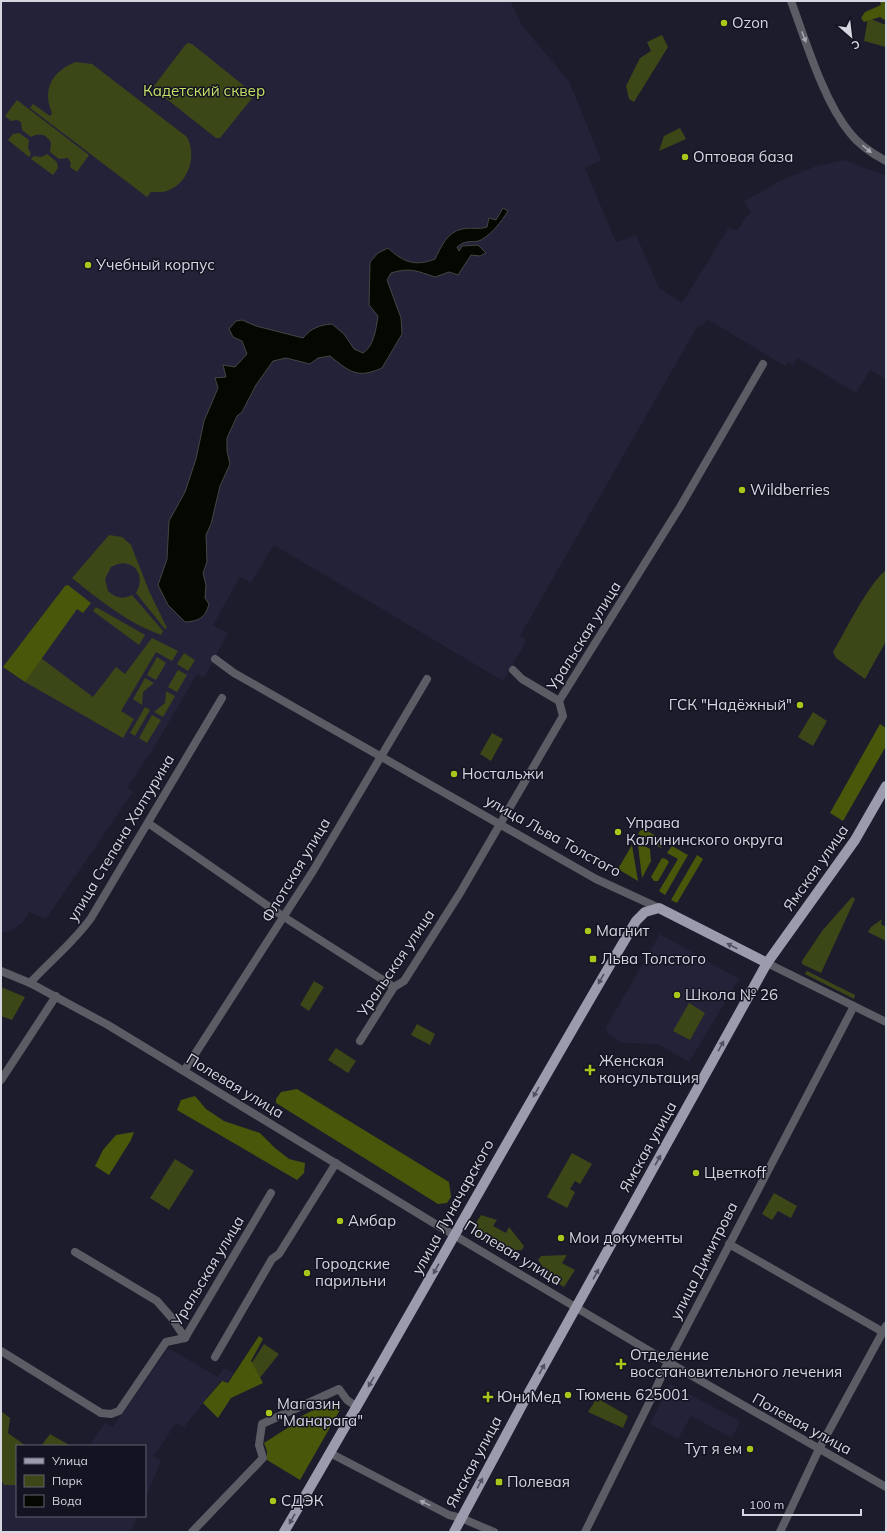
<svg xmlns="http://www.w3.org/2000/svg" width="887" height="1533" font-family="Mulish,sans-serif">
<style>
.built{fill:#232238}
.green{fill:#3c4718}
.forest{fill:#49570b}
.water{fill:#050800;stroke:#444644}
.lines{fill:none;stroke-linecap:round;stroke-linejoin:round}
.minor{stroke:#5c5c65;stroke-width:8}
.major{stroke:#9b9bad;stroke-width:10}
.oneway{fill:#a5a5af}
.oneway2{fill:#505061}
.poi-dot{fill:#a9c71b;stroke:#131322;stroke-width:1.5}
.labels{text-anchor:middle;stroke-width:3;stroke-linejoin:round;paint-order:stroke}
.poi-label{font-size:15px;fill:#d6d6e1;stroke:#131322;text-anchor:start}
.park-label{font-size:15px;fill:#c5e168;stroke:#131322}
.street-label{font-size:15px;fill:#d6d6e1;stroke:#131322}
</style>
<rect width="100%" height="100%" fill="#1c1c2c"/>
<!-- built -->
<g class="built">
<path d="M510 1 523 27 569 81 601 160 585 168 616 242 636 235 659 288 682 303 729 227 737 231 746 217 751 213 744 201 762 192 777 182 814 167 844 160 886 176V379L870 370 856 393 798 358 793 365 788 362 785 366 707 319 703 325 697 327 520 636 527 640 503 681 274 545 251 583 240 577 213 625 228 633 204 678 197 674 150 754 127 787 133 792 46 919 29 912 24 921 11 931 1 932V2Z"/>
<path d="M660 934 739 979 689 1062 658 1044 622 1043 608 1034 606 1027Z"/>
<path d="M168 1348 218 1377 224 1368 234 1373 227 1383 221 1380 184 1427 176 1423 154 1456 161 1461 145 1499V1446H89L105 1423 113 1427Z"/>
<path d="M670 1384 740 1421 732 1438 691 1416 678 1439 650 1424Z"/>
<path d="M1 1480 4 1485H17V1516H138L130 1532H1Z"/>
</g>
<!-- green -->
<g class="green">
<path d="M868 18 886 25V47L864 41Z"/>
<path d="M662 35 668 47 634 102 629 99 626 86 640 58 651 51 647 42Z"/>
<path d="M189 43 192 44 253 93V97L220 138H216L154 89V86L186 44Z"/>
<path d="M76 62 92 64 187 137C197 155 189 182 169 190 164 193 157 192 151 192L147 197 30 108 33 104 50 116 52 113C42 89 52 71 76 62Z"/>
<path d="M17 100 89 155 77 172 70 167 71 163 68 158 59 159 50 152 51 143C47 135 40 132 31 137L22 130 21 122 17 120 11 121 5 116Z"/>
<path d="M680 128 686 139 659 151 664 136Z"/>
<path d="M19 133 29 140 28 148 31 154 29 157 8 140 13 134Z"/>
<path d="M47 154 57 162 58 168 53 175 31 159 34 156 41 157Z"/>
<path d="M109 535 122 537 131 545 149 591 167 628 165 629 136 593C148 573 130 555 111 567L105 579 108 591C116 598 122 600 132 595L163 631 161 635C128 623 99 600 72 578Z"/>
<path d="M886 570V641L865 679 836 658 833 652C846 630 867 586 886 570Z"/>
<path d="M96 607 145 635 139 645 93 611Z"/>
<path d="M152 638 178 651 172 661 156 652 121 711 134 719 123 738 25 682 41 658 93 697 116 667 125 674Z"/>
<path d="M184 653 195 660 188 671 177 664Z"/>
<path d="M157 657 166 663 156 680 147 675Z"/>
<path d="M178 670 187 675 177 692 168 687Z"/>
<path d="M145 678 154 683 143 692 142 705 133 699Z"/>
<path d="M166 691 175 696 163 717 154 712 165 703Z"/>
<path d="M145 707 150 710 135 736 130 733Z"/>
<path d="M813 712 827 721 813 746 798 737Z"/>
<path d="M152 715 161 720 147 743 139 738Z"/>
<path d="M492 733 503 739 491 761 480 754Z"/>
<path d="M852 897 855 899 821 973 802 964V961L822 931Z"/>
<path d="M882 919 881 924 886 927V941L868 932 871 927Z"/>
<path d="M807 971 855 995 854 999 805 974Z"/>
<path d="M314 981 324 987 309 1011 300 1005Z"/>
<path d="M1 987 25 997 12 1020 1 1016Z"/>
<path d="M689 1003 705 1013 690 1040 673 1031Z"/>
<path d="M417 1024 435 1034 430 1045 411 1035Z"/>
<path d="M336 1048 356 1061 348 1073 328 1060Z"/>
<path d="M572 1153 592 1164 580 1184 575 1181 570 1189 575 1192 567 1208 547 1197Z"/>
<path d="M175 1159 194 1171 169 1210 150 1198Z"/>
<path d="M774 1193 797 1206 791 1218 778 1211 772 1220 762 1214Z"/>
<path d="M481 1215 497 1220 493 1226 506 1233 509 1227 524 1246 522 1250H500L470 1232Z"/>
<path d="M567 1255 562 1263 575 1270 564 1287 552 1280 538 1260 541 1256Z"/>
<path d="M264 1344 279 1354 255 1384 242 1378Z"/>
<path d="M597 1398 628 1416 623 1428 588 1412Z"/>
<path d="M1 1411 10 1418 8 1433 26 1446H17V1485H4L1 1480Z"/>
<path d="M50 1434 71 1446H41Z"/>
</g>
<!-- forest -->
<g class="forest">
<path d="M880 1H886V21L880 17 864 22 861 18 865 12 881 5Z"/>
<path d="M68 585 91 603 83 613 77 609 25 682 3 667 65 586Z"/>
<path d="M880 724 886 728V746L843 821 830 813Z"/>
<path d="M644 829 664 841 661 848 638 834 640 831Z"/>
<path d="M639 843 650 849 651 861 642 878 638 845Z"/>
<path d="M632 845 638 881 618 869Z"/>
<path d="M672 846 688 855 665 895 659 891 678 859 667 853Z"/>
<path d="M697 855 703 859 677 903 671 900Z"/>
<path d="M662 858 666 859 669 862 658 881H654L651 877Z"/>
<path d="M297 1089 449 1182 451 1197 447 1203 438 1204 276 1103V1099L281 1092Z"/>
<path d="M195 1096 206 1109 224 1121 260 1133 275 1148 289 1159 305 1163 304 1173 297 1180 177 1110 181 1100Z"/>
<path d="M134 1132 131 1140 109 1175 95 1166 103 1150 116 1135Z"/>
<path d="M259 1336 263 1339 251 1361 263 1383 231 1398 218 1418 203 1403 222 1381 228 1383Z"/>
<path d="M337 1404 340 1410 300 1480 267 1460V1451L264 1443 289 1427 296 1419 315 1409Z"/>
</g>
<!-- water -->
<path class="water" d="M503 208 508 211C501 222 493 233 481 240 473 244 468 238 457 247L459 251 462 246 478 245 486 253 480 256 471 255 458 275 449 272 435 277C417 271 410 267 391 273L387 280 401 318 402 334 382 368C357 379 350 372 330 356L318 358 310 364 286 358 273 361 256 385 242 412 237 416 227 438V451L230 464 220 486 211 524 206 535 207 562 203 573 206 585 205 598 209 604C205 618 199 621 185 622L168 605 158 585 167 559 169 521 185 492 196 459 204 421 218 388 215 378 226 377 223 365 235 367 247 354 242 341 233 337 229 329 236 321 242 320 256 326 303 338C311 328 320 325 332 324L344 334 354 349 363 353C374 346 376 329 378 316L369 305 370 262 378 253 388 248C403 262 415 267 435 259 441 247 447 232 462 229 471 227 478 230 487 227L489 218 496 220Z"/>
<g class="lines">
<!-- minor -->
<g class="minor">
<path d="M791 1C806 41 823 100 850 133 859 145 873 154 886 161"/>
<path d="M215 659 234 673 596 879 659 908"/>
<path d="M513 670 522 679 559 701"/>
<path d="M148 823 284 917 394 987"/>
<path d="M767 963 886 1022"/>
<path d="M1 971 30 983 108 1025 437 1225 668 1362 886 1487"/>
<path d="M30 983C50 961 74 942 91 918L222 698"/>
<path d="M360 1041 394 987 404 981 460 893 563 716 559 701 680 507 763 364"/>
<path d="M184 1071 313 871 427 679"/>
<path d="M1 1080 56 996"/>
<path d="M729 1244 883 1332"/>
<path d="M75 1252 157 1301 171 1317 185 1338"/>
<path d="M1 1351 101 1413 111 1414 119 1411 166 1342 185 1338 271 1193"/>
<path d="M215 1357 272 1259 279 1254 336 1163"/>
<path d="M330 1453 449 1515 461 1518 494 1532"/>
<path d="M192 1532 263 1458 259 1445 262 1424 339 1389 347 1400 357 1407"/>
<path d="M585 1532 651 1399 668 1362 854 1006"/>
<path d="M780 1532 819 1449 886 1326"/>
</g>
<!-- major -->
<g class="major">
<path d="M284 1532C403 1329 516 1123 636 921L645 912 659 908 767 963"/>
<path d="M454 1532 528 1394 767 963 855 840 886 786"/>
</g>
</g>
<!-- one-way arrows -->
<defs><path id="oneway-solid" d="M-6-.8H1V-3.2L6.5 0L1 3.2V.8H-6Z"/></defs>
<g class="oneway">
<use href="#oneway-solid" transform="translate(804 37) rotate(69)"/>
<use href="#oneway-solid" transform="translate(867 149) rotate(40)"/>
<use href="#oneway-solid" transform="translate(425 1503) rotate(-154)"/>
</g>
<g class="oneway2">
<use href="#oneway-solid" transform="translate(732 946) rotate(-153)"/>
<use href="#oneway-solid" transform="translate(601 979) rotate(120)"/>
<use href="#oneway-solid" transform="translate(721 1046) rotate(-61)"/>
<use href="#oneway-solid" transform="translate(536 1092) rotate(120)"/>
<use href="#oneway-solid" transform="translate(658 1160) rotate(-61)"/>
<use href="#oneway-solid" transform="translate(436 1269) rotate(119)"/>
<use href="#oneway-solid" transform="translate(596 1274) rotate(-61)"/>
<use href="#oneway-solid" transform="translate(542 1369) rotate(-61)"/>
<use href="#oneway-solid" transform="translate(371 1382) rotate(120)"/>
<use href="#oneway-solid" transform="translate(480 1483) rotate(-62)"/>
<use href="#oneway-solid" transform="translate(292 1519) rotate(120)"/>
</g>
<!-- markers -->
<g class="poi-dot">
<circle cx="724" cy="23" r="4"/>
<circle cx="685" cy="157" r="4"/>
<circle cx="88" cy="265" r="4"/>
<circle cx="742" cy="490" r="4"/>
<circle cx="800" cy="705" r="4"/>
<circle cx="454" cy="774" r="4"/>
<circle cx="618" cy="832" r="4"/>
<circle cx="588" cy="931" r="4"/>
<rect x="589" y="955" width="8" height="8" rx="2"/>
<circle cx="677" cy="995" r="4"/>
<path d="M588 1064h4v4h4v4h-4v4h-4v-4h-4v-4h4z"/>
<circle cx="696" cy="1173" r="4"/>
<circle cx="340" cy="1221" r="4"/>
<circle cx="561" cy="1238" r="4"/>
<circle cx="307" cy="1273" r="4"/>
<path d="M619 1358h4v4h4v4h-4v4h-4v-4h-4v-4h4z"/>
<circle cx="568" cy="1395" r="4"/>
<path d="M486 1391h4v4h4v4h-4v4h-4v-4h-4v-4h4z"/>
<circle cx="269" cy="1413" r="4"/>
<circle cx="750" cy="1449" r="4"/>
<rect x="495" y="1478" width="8" height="8" rx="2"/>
<circle cx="273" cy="1501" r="4"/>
</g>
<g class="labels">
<!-- poi labels -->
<g class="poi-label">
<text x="732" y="28">Ozon</text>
<text x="693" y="162">Оптовая база</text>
<text x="96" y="270">Учебный корпус</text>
<text x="750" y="495">Wildberries</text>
<text x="792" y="710" text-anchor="end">ГСК "Надёжный"</text>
<text x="462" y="779">Ностальжи</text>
<text x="626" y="828">Управа<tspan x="626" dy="17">Калининского округа</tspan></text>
<text x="596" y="936">Магнит</text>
<text x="601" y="964">Льва Толстого</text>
<text x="685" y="1000">Школа № 26</text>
<text x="599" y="1066">Женская<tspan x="599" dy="17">консультация</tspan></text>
<text x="704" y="1178">Цветкоff</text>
<text x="348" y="1226">Амбар</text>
<text x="569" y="1243">Мои документы</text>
<text x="315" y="1269">Городские<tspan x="315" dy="17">парильни</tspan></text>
<text x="630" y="1360">Отделение<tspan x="630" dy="17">восстановительного лечения</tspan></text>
<text x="576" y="1400">Тюмень 625001</text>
<text x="497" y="1402">ЮниМед</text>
<text x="277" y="1409">Магазин<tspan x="277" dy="17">"Манарага"</tspan></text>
<text x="742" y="1454" text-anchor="end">Тут я ем</text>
<text x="507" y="1487">Полевая</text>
<text x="281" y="1506">СДЭК</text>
</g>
<!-- park labels -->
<g class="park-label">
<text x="204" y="96">Кадетский сквер</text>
</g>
<!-- street labels -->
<g class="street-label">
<text transform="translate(584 636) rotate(-58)" y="5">Уральская улица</text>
<text transform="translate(553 836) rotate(29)" y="5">улица Льва Толстого</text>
<text transform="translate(121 838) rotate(-59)" y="5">улица Степана Халтурина</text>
<text transform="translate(816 868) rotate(-55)" y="5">Ямская улица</text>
<text transform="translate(296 870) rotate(-59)" y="5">Флотская улица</text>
<text transform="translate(396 963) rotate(-56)" y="5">Уральская улица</text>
<text transform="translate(235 1086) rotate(31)" y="5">Полевая улица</text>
<text transform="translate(648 1147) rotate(-61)" y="5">Ямская улица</text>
<text transform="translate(453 1207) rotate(-61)" y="5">улица Луначарского</text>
<text transform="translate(513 1253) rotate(31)" y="5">Полевая улица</text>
<text transform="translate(704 1261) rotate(-63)" y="5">улица Димитрова</text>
<text transform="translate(208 1271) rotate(-59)" y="5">Уральская улица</text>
<text transform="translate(802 1424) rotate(29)" y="5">Полевая улица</text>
<text transform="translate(474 1462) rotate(-62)" y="5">Ямская улица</text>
</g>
</g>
<!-- border -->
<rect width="887" height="1533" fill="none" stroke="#d6d6e1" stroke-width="4"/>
<!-- legend -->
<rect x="16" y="1445" width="130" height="72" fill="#131322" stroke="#61616e"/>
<rect x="24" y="1458" width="20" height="6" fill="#9b9bad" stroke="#61616e"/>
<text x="52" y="1465" font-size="12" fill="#d6d6e1">Улица</text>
<rect x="24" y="1475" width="20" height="12" fill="#3c4718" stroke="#61616e"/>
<text x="52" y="1485" font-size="12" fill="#d6d6e1">Парк</text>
<rect x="24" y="1495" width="20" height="12" fill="#050800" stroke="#61616e"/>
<text x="52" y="1505" font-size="12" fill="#d6d6e1">Вода</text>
<!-- north arrow -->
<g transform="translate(851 36) rotate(152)" stroke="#131322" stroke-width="3" paint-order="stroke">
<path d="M0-3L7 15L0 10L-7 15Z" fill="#d6d6e1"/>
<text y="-6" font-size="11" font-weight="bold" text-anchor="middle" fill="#d6d6e1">С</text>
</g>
<!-- scale -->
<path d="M743 1509v6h118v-6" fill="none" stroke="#d6d6e1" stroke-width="2"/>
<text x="749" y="1509" font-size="12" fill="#d6d6e1" stroke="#131322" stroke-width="3" paint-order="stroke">100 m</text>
</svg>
